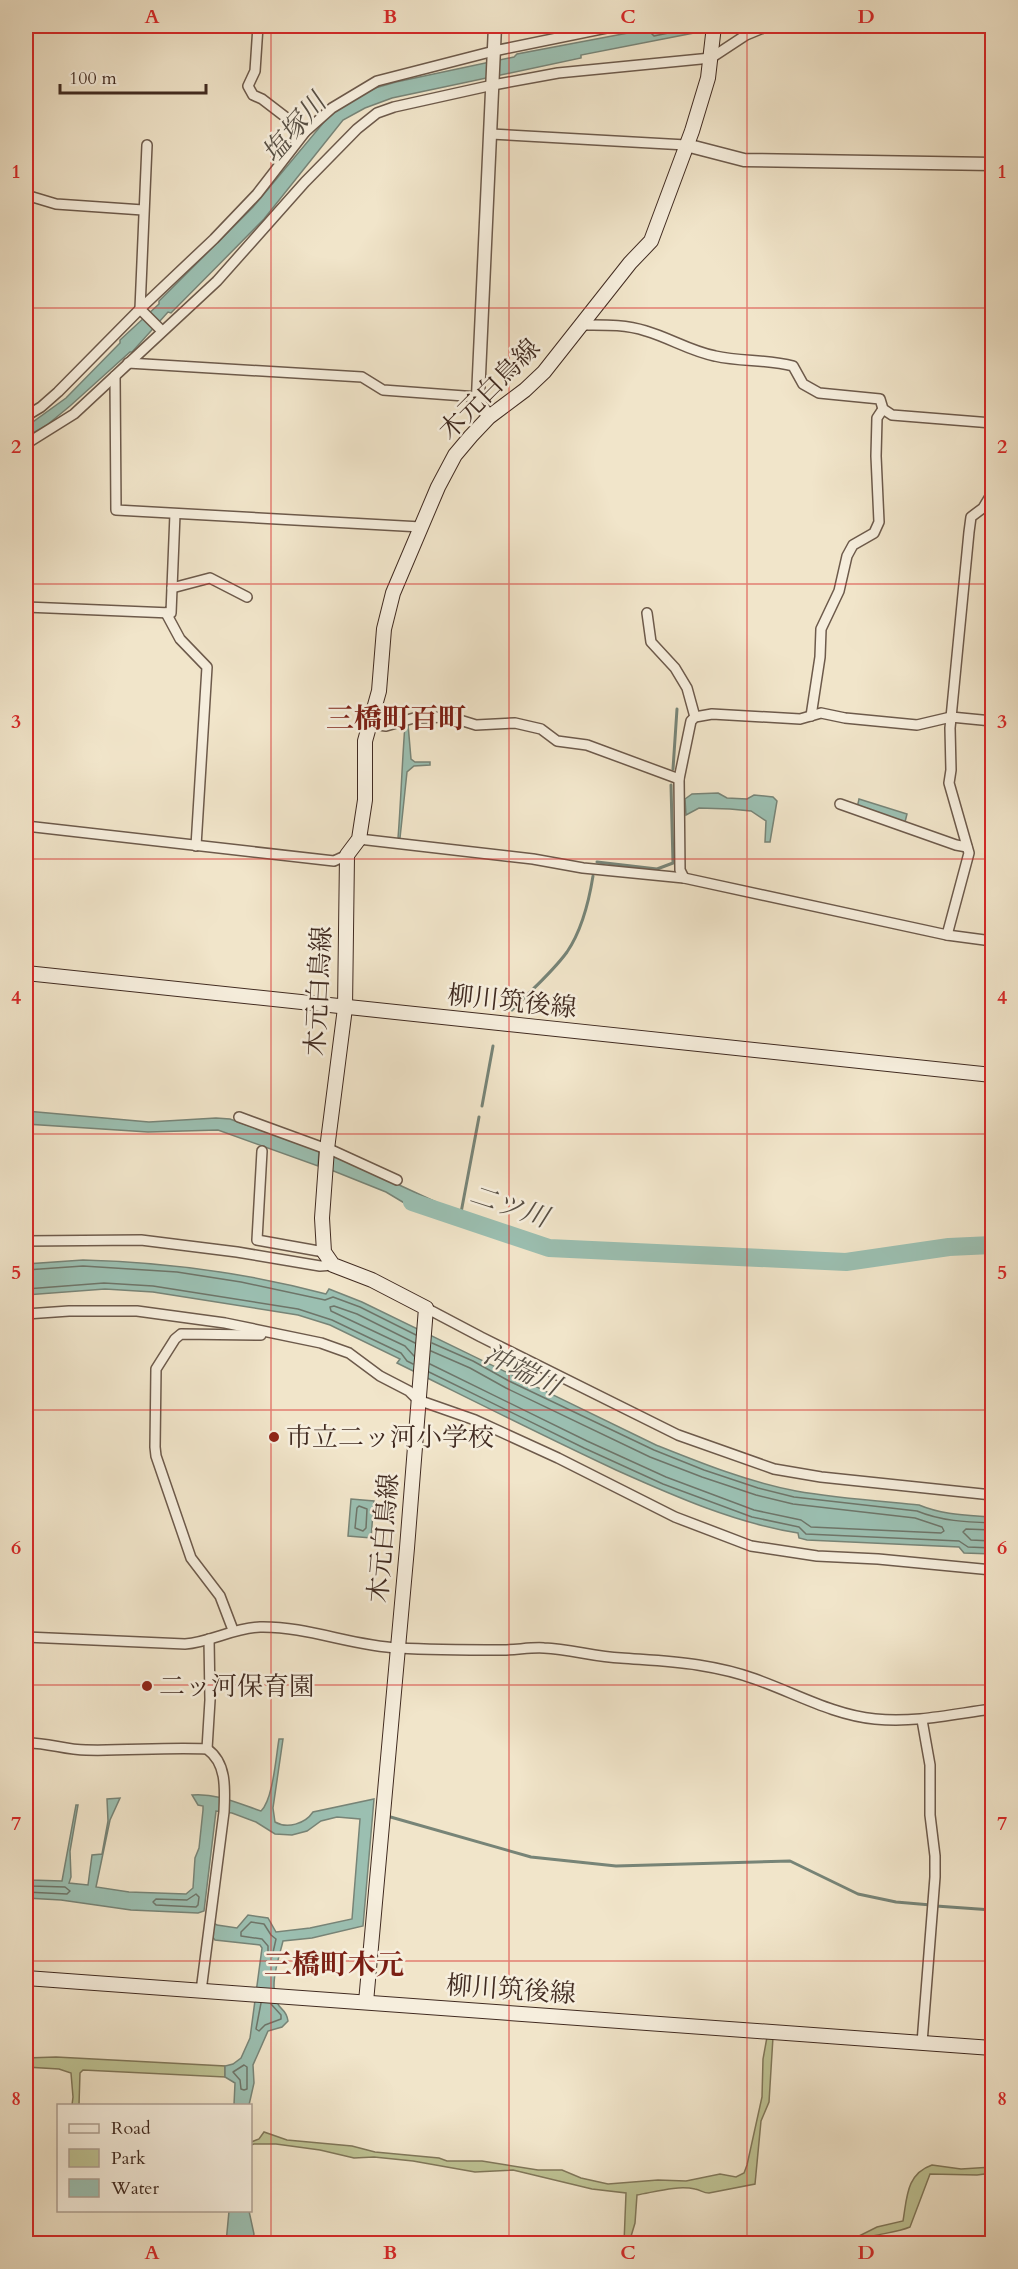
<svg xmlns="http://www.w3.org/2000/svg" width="1018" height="2269" font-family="Cardo,'Noto Serif JP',serif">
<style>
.green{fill:#bec394;stroke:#80775a;stroke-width:1.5}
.water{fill:#9bbfb1;stroke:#778477;stroke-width:1.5}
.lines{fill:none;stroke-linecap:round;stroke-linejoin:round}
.shore{stroke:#6e7569;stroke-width:1.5}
.stream{stroke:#778477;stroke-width:3}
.river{stroke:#9bbfb1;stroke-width:18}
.minor-casing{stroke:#6d5a4b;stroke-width:12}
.tertiary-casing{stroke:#6d5a4b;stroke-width:15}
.secondary-casing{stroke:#412b21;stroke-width:16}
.minor{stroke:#f6eedd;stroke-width:9}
.tertiary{stroke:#f6eedd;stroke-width:12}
.secondary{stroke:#f6eedd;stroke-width:14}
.grid{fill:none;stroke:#d62828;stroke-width:1.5;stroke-opacity:0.55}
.poi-dot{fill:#8f2418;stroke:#f6eedd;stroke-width:2}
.labels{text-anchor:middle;stroke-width:5;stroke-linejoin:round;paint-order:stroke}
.street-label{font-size:26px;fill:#412b21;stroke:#f6eedd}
.poi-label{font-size:26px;fill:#412b21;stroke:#f6eedd;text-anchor:start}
.water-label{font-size:27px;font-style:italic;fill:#585045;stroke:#f6eedd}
.quarter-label{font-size:28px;font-weight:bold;fill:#7a1f14;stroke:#f6eedd}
.neatline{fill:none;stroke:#d62828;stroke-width:2}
.grid-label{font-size:20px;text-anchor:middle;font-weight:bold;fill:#d62828}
</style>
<rect width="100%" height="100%" fill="#f1e5ca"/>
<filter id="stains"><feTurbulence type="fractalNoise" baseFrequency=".00333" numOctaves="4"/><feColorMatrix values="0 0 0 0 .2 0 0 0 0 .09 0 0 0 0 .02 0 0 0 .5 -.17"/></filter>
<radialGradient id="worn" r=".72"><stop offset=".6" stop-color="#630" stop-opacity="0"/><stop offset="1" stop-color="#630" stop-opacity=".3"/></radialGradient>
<!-- green -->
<g class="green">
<path d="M767 2037H773L769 2102 761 2121 755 2184 709 2193C703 2193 701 2190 695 2189 677 2185 655 2192 637 2195L635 2223 629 2243H624L626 2193 592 2189 513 2170 475 2172 413 2161 374 2157 354 2158 320 2150 276 2144H254L251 2145V2142L259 2139 264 2132 287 2140 352 2146 375 2152 439 2158 447 2161H482L538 2170H562L581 2178 608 2184 658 2180 686 2181 720 2174 736 2177 744 2173 747 2165 762 2097 763 2059Z"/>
<path d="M56 2057 225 2066V2077L83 2070 80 2073 79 2105H72L73 2097 71 2073 59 2069 26 2067V2058Z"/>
<path d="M932 2165 961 2169 992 2167V2173L977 2175 930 2174 910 2227C898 2232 885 2233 873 2236 863 2239 856 2244 845 2243L877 2227 903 2221C907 2198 906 2174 932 2165Z"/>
</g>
<!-- water -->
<g class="water">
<path d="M665 26H715L708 27 704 31 581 55V58L392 98 365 108 343 120 264 219 171 313 168 312 132 352H130L70 406 47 425 26 437V427L66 398 120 343V340L159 304V301L253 207 334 110 375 88 396 82 514 57 517 54Z"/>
<path d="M408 724 411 759 415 762H430V765L414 766 407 772 400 838H398C401 800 402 763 405 725Z"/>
<path d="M718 793 727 798 747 799 754 795 773 797 777 801 770 842H765L766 821 751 811 730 809 699 808 686 815 685 799 692 794Z"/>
<path d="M859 799 907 814 905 822 857 808Z"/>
<path d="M26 1111 149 1122 216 1118 230 1119 319 1151 318 1166 218 1130 148 1132 26 1124Z"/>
<path d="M332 1154 436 1202 432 1214 406 1204 386 1192 331 1170Z"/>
<path d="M83 1260C164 1262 247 1273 326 1294L329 1289 362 1302 656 1445C701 1463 748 1482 796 1491 836 1498 878 1501 919 1505 943 1515 967 1515 992 1517V1554L964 1553 959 1547 807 1540 799 1538 798 1533C735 1523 674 1496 616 1470 543 1436 470 1399 397 1363L400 1359 330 1325 298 1315 153 1292 105 1289 26 1295V1264Z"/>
<path d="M351 1499 374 1501 371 1538 348 1536Z"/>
<path d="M279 1739H283L273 1808 275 1822C287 1829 305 1824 313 1812L374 1799 363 1926 312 1938 283 1941C279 1958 269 1984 277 2002 280 2011 286 2008 288 2021L282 2027 268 2031 253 2065 254 2083 249 2105H234L235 2083 225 2077V2066L233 2064 241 2058 250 2038 262 1948 260 1945 215 1940 210 1934 214 1923 217 1925 237 1928 248 1915 268 1918 276 1932 310 1928 352 1919 360 1819 337 1817 321 1821 307 1831 292 1835 275 1834 256 1822 232 1813 216 1811 204 1911 198 1913 131 1910 61 1900 26 1898V1797H31L33 1799C21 1823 30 1854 31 1880L62 1881 76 1805H78L70 1851 71 1877 69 1883 88 1885 92 1855 102 1854 108 1821 107 1799 120 1798 110 1820 96 1887 129 1892 186 1894 193 1888 195 1858 199 1848 203 1810V1806L198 1805 192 1795C216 1793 237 1803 261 1811 273 1800 276 1756 279 1739Z"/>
<path d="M229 2211H249L254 2234 252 2243H226Z"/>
</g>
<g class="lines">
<!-- shore -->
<g class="shore">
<path d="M653 26 651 33 654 36 702 26"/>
<path d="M26 1270 83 1266 177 1272 241 1282 325 1300 333 1297 360 1307 416 1335"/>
<path d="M26 1289 104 1283 153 1286 298 1309 332 1320 401 1353 407 1361 413 1364"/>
<path d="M432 1343 473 1361 509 1381 654 1450 704 1470 758 1488 794 1497 917 1511C941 1521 966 1522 992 1523"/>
<path d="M414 1356 405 1346 331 1311 330 1307 334 1306 357 1314 415 1343"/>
<path d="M430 1364 587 1441 666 1477 754 1510 801 1520 811 1527 941 1533 944 1531 942 1527 915 1518 793 1504 756 1495 702 1477 650 1457 506 1388 470 1368 431 1351"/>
<path d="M429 1372 584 1448 663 1484 752 1517 799 1527 806 1534 959 1541 968 1547 992 1548"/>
<path d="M359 1506 367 1509 366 1528 363 1531 355 1528 357 1508Z"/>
<path d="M992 1530 966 1529 963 1532 971 1540 992 1541"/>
<path d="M26 1882 31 1886 65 1887 70 1891 67 1894 26 1892"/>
<path d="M196 1894 199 1897 198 1905 196 1907 156 1905 153 1902 156 1899 187 1900Z"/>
<path d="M251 1922 264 1924 271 1935 276 1939 272 1957 268 1956V1946L262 1939 241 1936V1932Z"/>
<path d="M261 2003 256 2029 259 2031 265 2025 281 2019V2015L271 2004"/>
<path d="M244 2065 247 2067V2089L244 2090 241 2089 240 2080 233 2072Z"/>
</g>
<!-- stream -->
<g class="stream">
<path d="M673 769 677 709"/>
<path d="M597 862 657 869 673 863 671 785"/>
<path d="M512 1010C530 991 551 974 567 952 582 930 589 901 593 876"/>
<path d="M482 1106 493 1046"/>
<path d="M460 1218 479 1117"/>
<path d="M387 1816 531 1857 616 1866 790 1861 858 1894 896 1902 931 1905"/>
<path d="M936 1906 992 1910"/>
</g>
<!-- river -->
<path class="river" d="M412 1202 549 1248 846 1262 949 1247 992 1245"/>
<defs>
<g id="minor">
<path d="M258 26 255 71 248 86 253 95 262 99 305 132"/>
<path d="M491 134 686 145"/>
<path d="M147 145 140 309 162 331"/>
<path d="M26 195 56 204 143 210"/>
<path d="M581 325C604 325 624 324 646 331 670 338 690 351 715 356 741 362 767 359 793 366L803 384 819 393 880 399 883 409 892 415 992 423"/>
<path d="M128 363 362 377 383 390 478 397"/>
<path d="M115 376 116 510 421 527"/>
<path d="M26 416 41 407 58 392 140 309 214 239 257 194 305 132 332 108 377 81 494 51 616 26"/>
<path d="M26 444 74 414 217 281 305 182 357 129 377 113 394 107 493 85 558 73 711 58 746 35 768 26"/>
<path d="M172 588 210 578 247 597"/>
<path d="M26 607 171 613 175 514"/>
<path d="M166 613 180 639 207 667 196 846"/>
<path d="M647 613 651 642 675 668 687 688 695 717"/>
<path d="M811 716 820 657 821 629 839 591 847 556 853 545 874 533 879 522 876 456 877 418 883 409"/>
<path d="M370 724 386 726 414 718 450 717 476 725 515 723 541 729 557 741 587 745 679 779"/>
<path d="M840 804 956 845 967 847"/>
<path d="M26 826 334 861 347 855"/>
<path d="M359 839 533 859 583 868 684 878 947 935 992 941"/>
<path d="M684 878 680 870 679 779 691 721 695 717 712 714 800 719 821 713 845 718 917 725 951 717 992 721"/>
<path d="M947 935 969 853 949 783 951 770 950 728 969 532 971 517 983 508 992 493"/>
<path d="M239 1117 321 1147 327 1148 397 1180"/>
<path d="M262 1151 257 1240 324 1252"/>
<path d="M26 1241 141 1240 237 1252 320 1266 333 1265"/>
<path d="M426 1308 481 1337 678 1435 774 1469 821 1477 992 1495"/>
<path d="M26 1314 69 1311H137L225 1323 321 1343 349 1353 380 1376 409 1391 418 1400 475 1420 558 1458 675 1517 751 1546 817 1556 878 1559 992 1570"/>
<path d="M233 1630 220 1596 191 1558 156 1456 155 1447 156 1369 175 1339 181 1334 261 1335"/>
<path d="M26 1637 185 1644C211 1642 233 1628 260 1627 307 1626 352 1646 399 1648 433 1650 469 1650 503 1650 517 1650 531 1647 544 1648 570 1649 595 1657 621 1658 647 1660 672 1661 698 1665 717 1668 736 1672 755 1679 795 1693 833 1715 875 1719 916 1723 953 1714 992 1709"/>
<path d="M922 1720 930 1765V1815L935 1856V1877L922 2043"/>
<path d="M26 1743C46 1742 65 1750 86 1750 126 1751 166 1747 207 1749 227 1763 225 1789 224 1812L201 1991"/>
<path d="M207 1749 210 1700 209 1639"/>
</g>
<g id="tertiary">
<path d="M686 145 744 160 992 164"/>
<path d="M489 417 480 404 478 397 495 26"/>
</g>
<g id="secondary">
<path d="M26 973 992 1075"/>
<path d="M26 1978 992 2048"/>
<path d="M366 2002 407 1548 426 1308 372 1280 333 1265 324 1252 322 1218 327 1149 345 1008 347 855 359 839 365 800V741L379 691 384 629 393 593 438 487 455 455 471 436 489 417 525 390 544 372 630 263 651 241 692 131 708 78 714 26"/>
</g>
</defs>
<!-- minor casing -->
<use href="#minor" class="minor-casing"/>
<!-- tertiary casing -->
<use href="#tertiary" class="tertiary-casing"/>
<!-- secondary casing -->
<use href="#secondary" class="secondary-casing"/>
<!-- minor -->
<use href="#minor" class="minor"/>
<!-- tertiary -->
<use href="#tertiary" class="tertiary"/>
<!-- secondary -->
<use href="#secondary" class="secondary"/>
</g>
<!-- grid -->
<path class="grid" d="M271 26V2244M509 26V2244M747 26V2244M26 308H992M26 584H992M26 859H992M26 1134H992M26 1410H992M26 1685H992M26 1961H992"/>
<!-- markers -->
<g class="poi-dot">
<circle cx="274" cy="1437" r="6"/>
<circle cx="147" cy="1686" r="6"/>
</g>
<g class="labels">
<!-- street labels -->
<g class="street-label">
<text transform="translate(489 389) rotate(-45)" y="9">木元白鳥線</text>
<text transform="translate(318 991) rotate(-87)" y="9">木元白鳥線</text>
<text transform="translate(512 1001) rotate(6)" y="9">柳川筑後線</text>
<text transform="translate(383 1538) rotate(-85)" y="9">木元白鳥線</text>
<text transform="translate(511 1989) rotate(4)" y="9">柳川筑後線</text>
</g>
<!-- poi labels -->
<g class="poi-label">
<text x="286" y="1446">市立二ッ河小学校</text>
<text x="159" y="1695">二ッ河保育園</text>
</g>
<!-- water labels -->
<g class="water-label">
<text transform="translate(294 128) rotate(-49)" y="9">塩塚川</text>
<text transform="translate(509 1206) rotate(18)" y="9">二ツ川</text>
<text transform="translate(522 1370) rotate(26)" y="9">沖端川</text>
</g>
<!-- quarter labels -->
<g class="quarter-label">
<text x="396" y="728">三橋町百町</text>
<text x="334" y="1974">三橋町木元</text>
</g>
</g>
<!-- margin -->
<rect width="1018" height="2269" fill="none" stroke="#f1e5ca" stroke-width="66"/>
<!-- legend -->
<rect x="57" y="2104" width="195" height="108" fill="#f6eedd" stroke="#aea092" stroke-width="1.5"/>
<rect x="69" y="2124" width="30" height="9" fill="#f6eedd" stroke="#aea092" stroke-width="1.5"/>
<text x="111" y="2134" font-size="18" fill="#412b21">Road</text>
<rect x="69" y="2149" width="30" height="18" fill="#bec394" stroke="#aea092" stroke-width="1.5"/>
<text x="111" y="2164" font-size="18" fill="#412b21">Park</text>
<rect x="69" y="2179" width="30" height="18" fill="#9bbfb1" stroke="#aea092" stroke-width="1.5"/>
<text x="111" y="2194" font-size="18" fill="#412b21">Water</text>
<!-- scale -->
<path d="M60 84v9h146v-9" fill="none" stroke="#412b21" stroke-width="3"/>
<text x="69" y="84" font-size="18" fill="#412b21" stroke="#f6eedd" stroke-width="4.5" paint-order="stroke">100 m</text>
<rect x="33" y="33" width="952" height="2203" class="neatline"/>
<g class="grid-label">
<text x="152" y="23">A</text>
<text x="390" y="23">B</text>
<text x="628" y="23">C</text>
<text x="866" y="23">D</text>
<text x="16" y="178">1</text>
<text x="1002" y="178">1</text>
<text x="16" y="453">2</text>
<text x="1002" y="453">2</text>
<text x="16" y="728">3</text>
<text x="1002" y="728">3</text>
<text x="16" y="1004">4</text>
<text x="1002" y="1004">4</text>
<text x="16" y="1279">5</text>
<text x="1002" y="1279">5</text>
<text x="16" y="1554">6</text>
<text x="1002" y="1554">6</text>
<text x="16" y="1830">7</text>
<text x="1002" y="1830">7</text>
<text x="16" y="2105">8</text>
<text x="1002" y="2105">8</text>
<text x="152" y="2259">A</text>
<text x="390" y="2259">B</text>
<text x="628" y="2259">C</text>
<text x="866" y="2259">D</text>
</g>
<rect width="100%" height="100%" filter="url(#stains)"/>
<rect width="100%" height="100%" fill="url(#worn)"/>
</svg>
